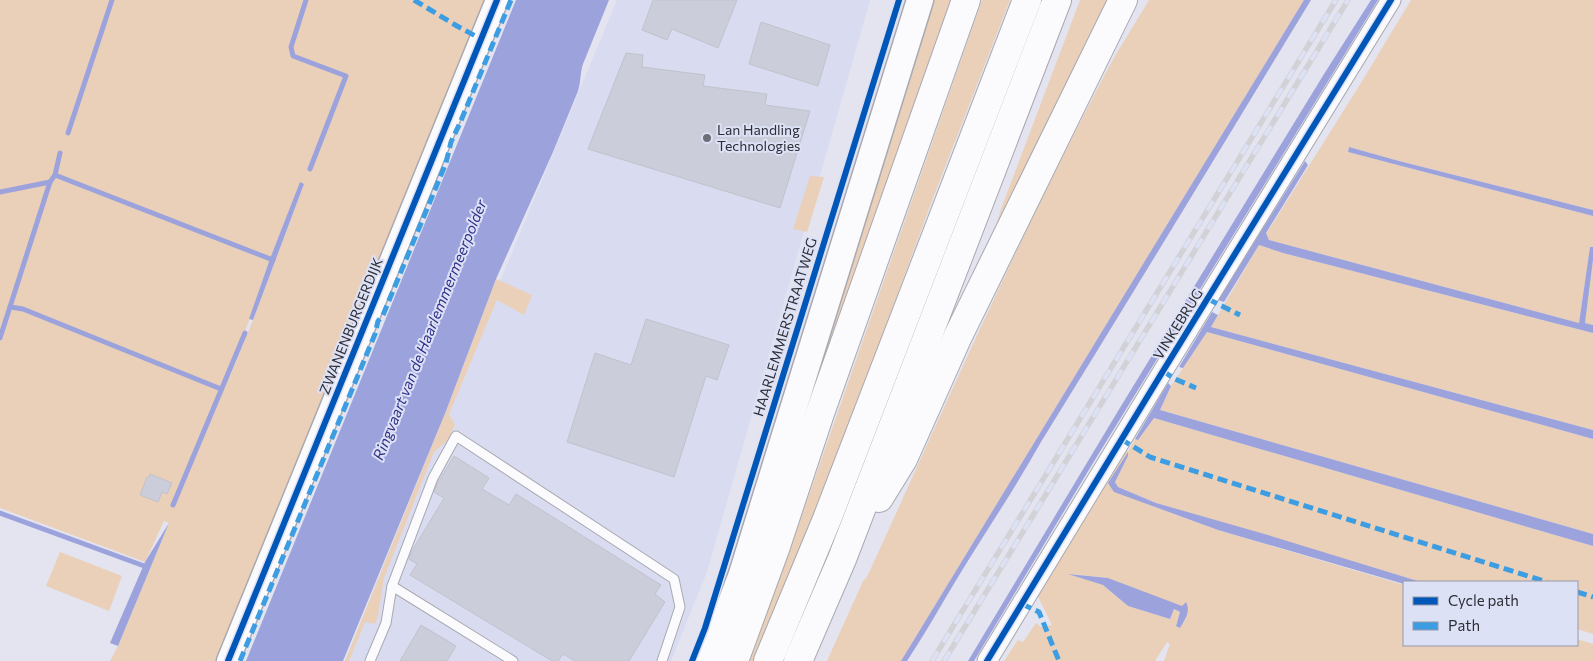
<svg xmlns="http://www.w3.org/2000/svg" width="1593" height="661" font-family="Commissioner,sans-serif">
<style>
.built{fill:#d9dcf0}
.green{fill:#ead0b8;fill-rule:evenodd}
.water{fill:#9ca3dc}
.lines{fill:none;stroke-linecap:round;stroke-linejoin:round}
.stream{stroke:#9ca3dc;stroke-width:5}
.building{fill:#cbcddb;stroke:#c0c2cb}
.service-casing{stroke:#a8a9b1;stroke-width:11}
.minor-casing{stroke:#a8a9b1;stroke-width:21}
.tertiary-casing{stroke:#a8a9b1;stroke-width:25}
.secondary-casing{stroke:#a8a9b1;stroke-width:29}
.motorway-casing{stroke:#a8a9b1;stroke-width:30}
.service{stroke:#fbfbfd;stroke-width:9}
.minor{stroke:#fbfbfd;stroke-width:19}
.tertiary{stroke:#fbfbfd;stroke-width:22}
.secondary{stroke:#fbfbfd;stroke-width:26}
.motorway{stroke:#fbfbfd;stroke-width:28}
.rail-casing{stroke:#d2d2d6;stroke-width:5.5}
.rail{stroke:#dde1f5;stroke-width:4;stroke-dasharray:11;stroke-linecap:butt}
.quiet{stroke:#3d9de2;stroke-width:5;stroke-dasharray:10 5;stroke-linecap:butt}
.cycleway-casing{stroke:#dde1f5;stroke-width:9}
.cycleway{stroke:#0057b8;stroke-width:6}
.poi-dot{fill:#6d6e77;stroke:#dde1f5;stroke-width:2}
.labels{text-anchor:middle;stroke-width:4;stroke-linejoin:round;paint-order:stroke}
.poi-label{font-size:14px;fill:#2d2e36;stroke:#dde1f5;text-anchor:start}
.street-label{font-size:14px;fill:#2d2e36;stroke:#dde1f5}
.water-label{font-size:15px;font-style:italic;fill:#31308a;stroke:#dde1f5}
</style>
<rect width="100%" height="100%" fill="#e3e4ef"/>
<!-- built -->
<path class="built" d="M617 0H870L707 572 671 661H345L446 411Z"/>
<!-- green -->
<g class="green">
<path d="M0 0H489L357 315 216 661H110L118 646 169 523 164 521 145 562 0 508ZM300 183 304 184 253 320 229 379 271 256Z"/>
<path d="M933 0H952L790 462 917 51Z"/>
<path d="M982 0H1010L933 198 833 469 753 661H748L775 592Z"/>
<path d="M1080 0H1110L978 285 1001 209Z"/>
<path d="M1149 0H1304L901 661H827L863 581 867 577C943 411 1016 243 1101 82 1115 54 1133 27 1149 0Z"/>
<path d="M1411 0H1593V210L1399 161 1349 147 1348 152 1593 216V247H1590L1579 323 1269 240 1266 234 1361 83Z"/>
<path d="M810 176 824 177 807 232 793 229Z"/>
<path d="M1259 245 1283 253 1593 333V430L1211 327Z"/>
<path d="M1593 260V325L1585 323Z"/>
<path d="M496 279 532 295 524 315 497 300 449 414 455 425 448 440 434 452 384 578 378 616 375 624 365 622 349 661H345L446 411Z"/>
<path d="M1207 332 1593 439V534L1160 410 1171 386Z"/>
<path d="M1154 418 1593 546V634L1577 629V582H1421L1156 503 1118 487 1115 482 1128 456 1108 483 1155 507 1218 530 1404 585V645H1577V639L1593 644V661H1164L1170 644 1167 642 1155 661H1004L1018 640 1023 642 1036 623 1041 627 1052 625 1036 593 1124 449 1128 452 1135 439 1138 440ZM1071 574 1108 578 1182 607 1186 602V619L1180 628 1176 625 1180 612 1174 609 1170 619 1128 606 1103 585Z"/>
<path d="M60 552 122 576 109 611 46 586Z"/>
</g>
<!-- water -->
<g class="water">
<path d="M516 0H609L583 64C580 73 581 81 578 91L553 152 496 279 446 411 343 661H246Z"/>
<path d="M1304 0H1311C1221 148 1132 295 1041 442 1014 490 983 536 955 582 939 609 924 635 907 661H901Z"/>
<path d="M1371 0H1378L1093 463 974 661H968L1118 411 1324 74Z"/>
<path d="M1349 147 1399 161 1593 210V216L1348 152Z"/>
<path d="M1305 161 1308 165 1266 233 1269 240 1579 323 1590 247H1593V260L1585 323 1593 325V333L1283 253 1259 245 1224 302 1218 300Z"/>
<path d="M300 182 304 184 253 320 249 319 271 256Z"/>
<path d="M1212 312 1218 315 1211 327 1593 430V439L1207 332 1183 368 1179 367Z"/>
<path d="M1168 383 1171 386 1160 410 1593 534V546L1154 418 1138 440 1135 439Z"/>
<path d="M1128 452V456L1115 482 1118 487 1156 503 1261 533 1421 582H1404V584L1218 530 1114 492 1108 483Z"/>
<path d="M169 523 118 646 110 643 145 562Z"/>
<path d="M1068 574 1108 578 1182 606 1186 602C1191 611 1185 620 1180 628L1176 626 1180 612 1174 609 1170 619 1128 606 1103 585Z"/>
</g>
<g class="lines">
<!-- stream -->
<g class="stream">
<path d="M306 0 291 47 293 56 346 76 310 169"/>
<path d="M68 133 112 0"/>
<path d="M55 175 273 260"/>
<path d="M0 192 50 182"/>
<path d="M10 307 23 309 221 389"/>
<path d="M0 338 50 182 55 175 60 153"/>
<path d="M173 505 245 333"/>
<path d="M0 513 147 567"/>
</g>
</g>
<!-- building -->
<g class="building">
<path d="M653 0H737L718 48 672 29 667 40 642 30Z"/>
<path d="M761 22 830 45 818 86 749 64Z"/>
<path d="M626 53 643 55 642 67 705 75 703 86 767 94 765 105 810 111 780 208 588 149Z"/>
<path d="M646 319 729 345 717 380 706 376 674 477 567 442 595 353 631 365Z"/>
<path d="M454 456 489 478 482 489 509 505 516 494 661 585 655 594 665 602 629 661H575L563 654 558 661H552L410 575 417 564 409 559 412 551 444 498 434 492 437 484Z"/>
<path d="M150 474 172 483 167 494 162 492 158 502 140 495 147 477H149Z"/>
<path d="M421 625 456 646 447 661H400Z"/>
</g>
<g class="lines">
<defs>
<g id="service">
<path d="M392 586 513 661"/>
<path d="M370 661 386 623 392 586 433 478 456 436 674 579 680 607 662 661"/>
</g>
<path id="minor" d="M987 661 1163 371 1391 0"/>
<path id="tertiary" d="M228 661 497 0"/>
<path id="secondary" d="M709 661 742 574 920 0"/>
<g id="motorway">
<path d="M879 498 903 459 958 336 1123 0"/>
<path d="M734 661 775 549 820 413 966 0"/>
<path d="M768 661 827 519 1027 0"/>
<path d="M798 661 842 559 1057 0"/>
</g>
</defs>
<!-- service casing -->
<use href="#service" class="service-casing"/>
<!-- minor casing -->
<use href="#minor" class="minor-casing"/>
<!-- tertiary casing -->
<use href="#tertiary" class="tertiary-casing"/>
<!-- secondary casing -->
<use href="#secondary" class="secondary-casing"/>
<!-- motorway casing -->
<use href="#motorway" class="motorway-casing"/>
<!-- service -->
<use href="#service" class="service"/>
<!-- minor -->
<use href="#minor" class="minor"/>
<!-- tertiary -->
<use href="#tertiary" class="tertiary"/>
<!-- secondary -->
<use href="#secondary" class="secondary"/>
<!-- motorway -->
<use href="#motorway" class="motorway"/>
<defs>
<g id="rail">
<path d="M932 661 1336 0"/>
<path d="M944 661 1348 0"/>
</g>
</defs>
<!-- rail casing -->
<use href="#rail" class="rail-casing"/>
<!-- rail -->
<use href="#rail" class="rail"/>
<!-- quiet -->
<g class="quiet">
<path d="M414 0 457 26 481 39"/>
<path d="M1208 299 1240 315"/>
<path d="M1163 371 1175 379 1196 388"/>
<path d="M1121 439 1150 457 1547 582"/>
<path d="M1577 592 1593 597"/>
<path d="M1022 604 1039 612 1059 661"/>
<path d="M240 661 375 334 378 321 383 315 446 163 451 142 460 123 511 0"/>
</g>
<defs>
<g id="cycleway">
<path d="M228 661 497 0"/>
<path d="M692 661 705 628 899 0"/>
<path d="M987 661 1163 371 1391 0"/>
</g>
</defs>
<!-- cycleway casing -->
<use href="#cycleway" class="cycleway-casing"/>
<!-- cycleway -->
<use href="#cycleway" class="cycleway"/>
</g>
<!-- markers -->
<circle class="poi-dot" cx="707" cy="138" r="5"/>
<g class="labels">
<!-- poi labels -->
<g class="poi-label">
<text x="717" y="135">Lan Handling<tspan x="717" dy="16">Technologies</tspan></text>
</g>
<!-- street labels -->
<g class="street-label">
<text transform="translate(1178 324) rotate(-58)" y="5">VINKEBRUG</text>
<text transform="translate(351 326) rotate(-68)" y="5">ZWANENBURGERDIJK</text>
<text transform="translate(785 327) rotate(-73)" y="5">HAARLEMMERSTRAATWEG</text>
</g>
<!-- water labels -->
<g class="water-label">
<text transform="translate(430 330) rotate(-68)" y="5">Ringvaart van de Haarlemmermeerpolder</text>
</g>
</g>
<!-- legend -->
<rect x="1403" y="581" width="175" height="65" fill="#dde1f5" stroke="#9799a9"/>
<rect x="1413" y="597" width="25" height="8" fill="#0057b8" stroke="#9799a9"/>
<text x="1448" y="606" font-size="15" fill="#2d2e36">Cycle path</text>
<rect x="1413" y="622" width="25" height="8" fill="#3d9de2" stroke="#9799a9"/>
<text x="1448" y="631" font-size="15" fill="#2d2e36">Path</text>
</svg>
